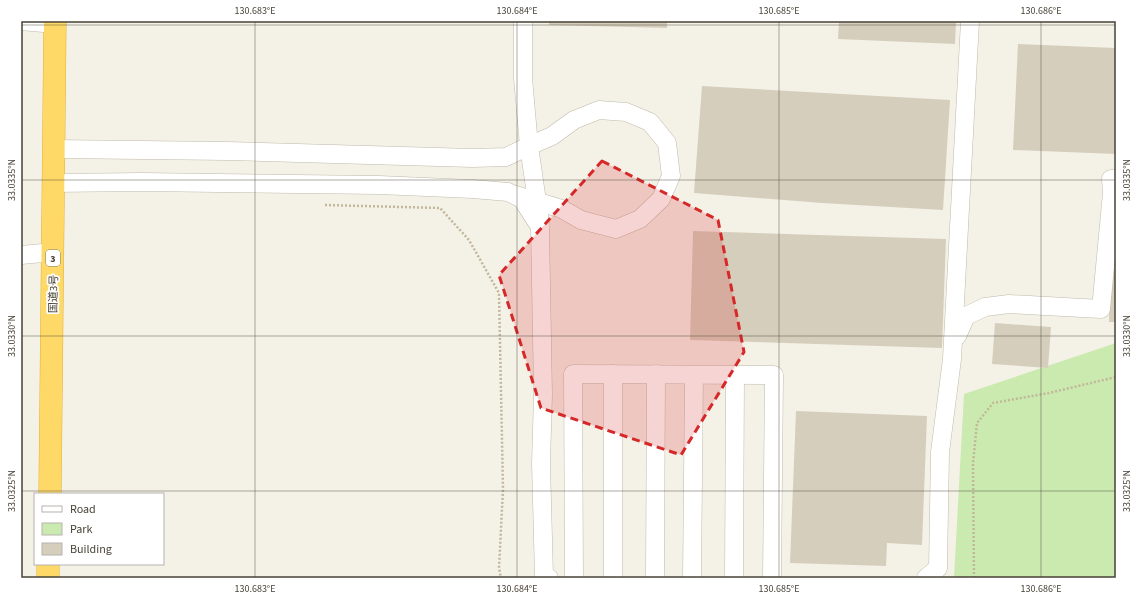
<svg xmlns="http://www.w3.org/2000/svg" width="1137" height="599" font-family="'Source Sans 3','Noto Sans JP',sans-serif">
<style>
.green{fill:#caeaaf}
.building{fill:#d6cebc}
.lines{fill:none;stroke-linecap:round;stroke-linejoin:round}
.minor-casing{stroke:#c0baa9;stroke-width:19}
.highway-casing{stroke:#e3b033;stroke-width:23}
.path{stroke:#c2b79a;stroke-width:2.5;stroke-dasharray:2 2;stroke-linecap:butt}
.minor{stroke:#fff;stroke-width:18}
.highway{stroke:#ffd967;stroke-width:22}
.marked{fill:#d62828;fill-opacity:0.2;stroke:#d62828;stroke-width:3;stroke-dasharray:8 5;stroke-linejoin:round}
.ticks{fill:none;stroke:#484236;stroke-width:1;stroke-opacity:0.45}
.labels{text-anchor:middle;stroke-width:3.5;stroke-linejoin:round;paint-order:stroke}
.shield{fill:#fff;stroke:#7f7b72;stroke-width:1}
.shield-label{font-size:10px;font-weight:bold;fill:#484236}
.street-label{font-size:11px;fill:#484236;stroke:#fff}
.neatline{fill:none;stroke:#484236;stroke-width:1.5}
.ticks-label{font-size:10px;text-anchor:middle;fill:#484236}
</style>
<rect width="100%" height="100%" fill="#f4f1e7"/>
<!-- green -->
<path class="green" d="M1116 343V578H954L964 394Z"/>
<!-- building -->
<g class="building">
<path d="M549 21H667V28L549 25Z"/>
<path d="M839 21H956L955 44 838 39Z"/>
<path d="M1018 44 1116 48V154L1013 150Z"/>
<path d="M702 86 950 100 943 210 822 203 694 193Z"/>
<path d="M1112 193H1116V322H1109Z"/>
<path d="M693 231 946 239 942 348 690 340Z"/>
<path d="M995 323 1051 327 1048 368 992 364Z"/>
<path d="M796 411 927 416 922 545 887 543 886 566 790 563Z"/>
</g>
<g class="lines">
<defs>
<g id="minor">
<path d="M21 21 55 24"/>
<path d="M54 149 227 151 473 158 506 157 529 146 523 78V21"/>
<path d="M53 183 142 182 379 185 473 189 508 192 522 199 540 227 543 395 541 463 544 577 549 578"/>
<path d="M516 195 562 209 581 220 616 229 640 219 661 199 671 176 667 143 650 122 626 112 599 110 574 120 552 136 529 146 540 222"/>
<path d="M21 255 54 252"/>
<path d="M957 336 966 316 985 307 1009 304 1101 309 1112 193 1111 179H1116"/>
<path d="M613 374V578"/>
<path d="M574 578 573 374 774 375 772 578"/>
<path d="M655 578 656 374"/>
<path d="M692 578 694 375"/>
<path d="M734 578 735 375"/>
<path d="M926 578 938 568 940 452 952 359 970 21"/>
</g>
<g id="highway">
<path d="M50 494 55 21"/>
<path d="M48 578V564"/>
</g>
</defs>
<!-- minor casing -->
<use href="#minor" class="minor-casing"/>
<!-- highway casing -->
<use href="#highway" class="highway-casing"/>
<!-- path -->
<g class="path">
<path d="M325 205 440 208 469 240 499 293 503 489 499 568 501 578"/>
<path d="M974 578 973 463 977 423 993 403 1049 393 1116 377"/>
</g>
<!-- minor -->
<use href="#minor" class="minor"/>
<!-- highway -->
<use href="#highway" class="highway"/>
</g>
<!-- marked area -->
<path class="marked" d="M602 161 718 220 744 352 681 455 541 408 499 275Z"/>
<!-- ticks -->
<path class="ticks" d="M255 21V578M517 21V578M779 21V578M1041 21V578M21 25H1116M21 180H1116M21 336H1116M21 491H1116"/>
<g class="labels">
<!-- shield labels -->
<rect class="shield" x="46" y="250" width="14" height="16" rx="3"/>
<g class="shield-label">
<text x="53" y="262">3</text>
</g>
<!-- street labels -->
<g class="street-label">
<text transform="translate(53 294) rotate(-89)" y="4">国道3号</text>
</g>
</g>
<!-- border -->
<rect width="1137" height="599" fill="none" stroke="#ffffff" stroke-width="44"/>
<!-- legend -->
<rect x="34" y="493" width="130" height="72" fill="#ffffff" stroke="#b6b3af"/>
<rect x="42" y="506" width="20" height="6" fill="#ffffff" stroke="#b6b3af"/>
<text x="70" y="513" font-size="12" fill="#484236">Road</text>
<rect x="42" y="523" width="20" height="12" fill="#caeaaf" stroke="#b6b3af"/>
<text x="70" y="533" font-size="12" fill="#484236">Park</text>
<rect x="42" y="543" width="20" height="12" fill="#d6cebc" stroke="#b6b3af"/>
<text x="70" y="553" font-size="12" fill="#484236">Building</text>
<rect x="22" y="22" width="1093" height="555" class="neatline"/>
<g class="ticks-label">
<text x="255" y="14">130.683°E</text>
<text x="517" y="14">130.684°E</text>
<text x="779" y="14">130.685°E</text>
<text x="1041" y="14">130.686°E</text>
<text transform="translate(11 180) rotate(-90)" y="4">33.0335°N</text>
<text transform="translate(1126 180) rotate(-90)" y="4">33.0335°N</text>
<text transform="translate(11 336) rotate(-90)" y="4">33.0330°N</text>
<text transform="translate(1126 336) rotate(-90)" y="4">33.0330°N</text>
<text transform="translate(11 491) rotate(-90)" y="4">33.0325°N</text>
<text transform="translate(1126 491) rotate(-90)" y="4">33.0325°N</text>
<text x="255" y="592">130.683°E</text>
<text x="517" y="592">130.684°E</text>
<text x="779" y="592">130.685°E</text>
<text x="1041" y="592">130.686°E</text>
</g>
</svg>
